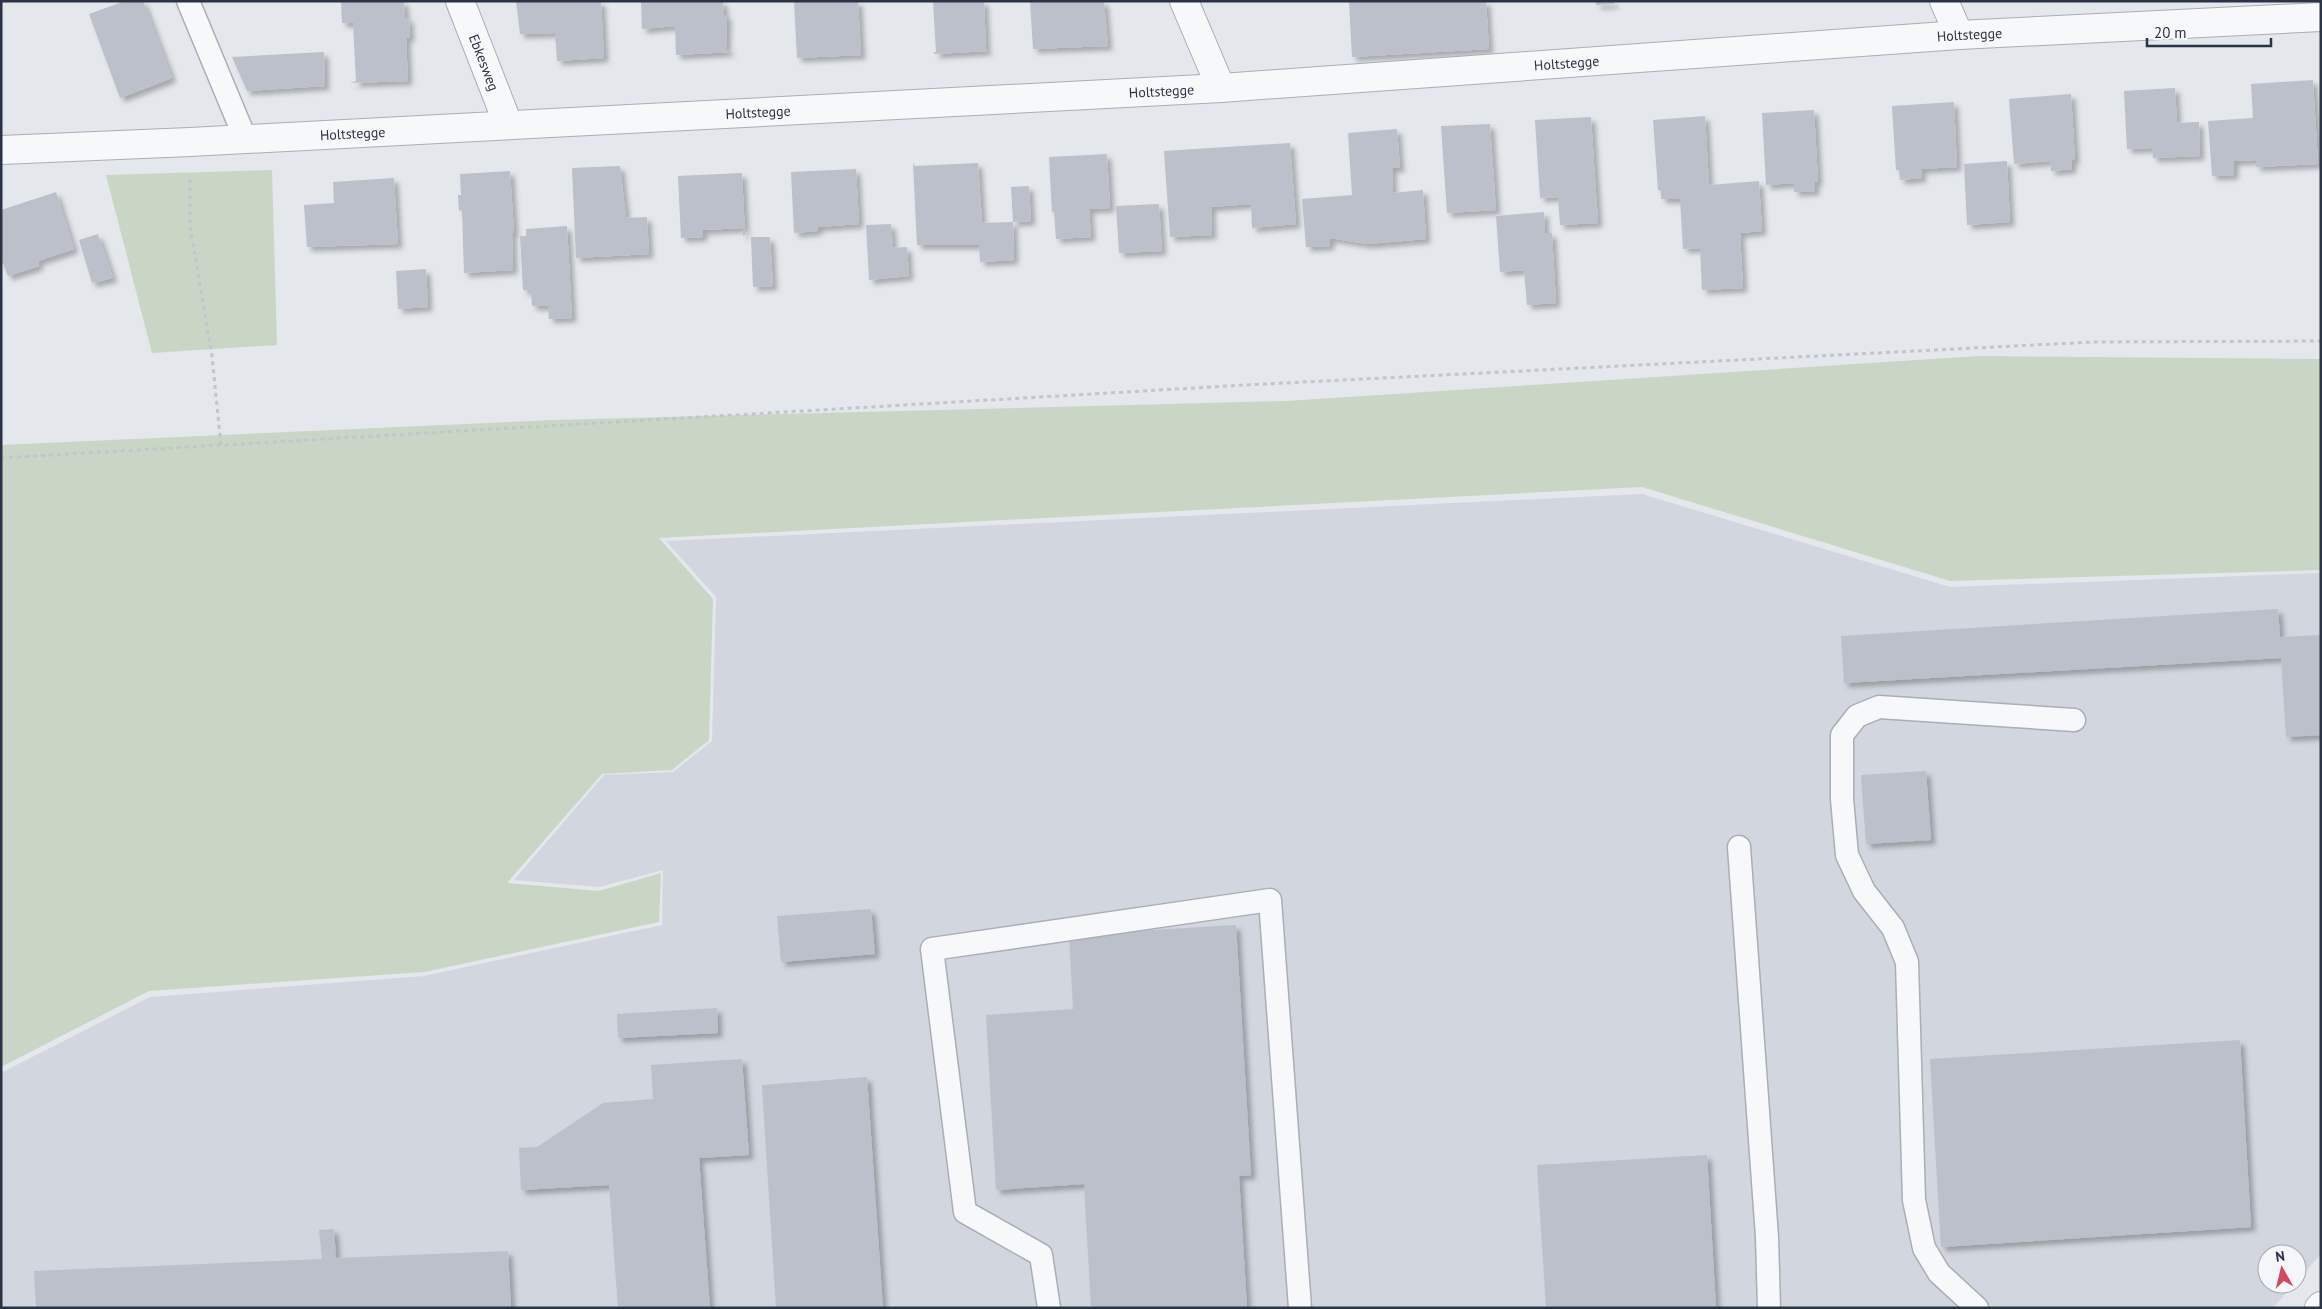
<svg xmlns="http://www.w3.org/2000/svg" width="2322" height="1309" font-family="'PT Sans',sans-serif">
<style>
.built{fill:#d2d6de}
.green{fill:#c9d6c5}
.building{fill:#bbc0ca;filter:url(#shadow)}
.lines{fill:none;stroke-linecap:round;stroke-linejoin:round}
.service-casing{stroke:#a9aeb7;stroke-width:25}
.minor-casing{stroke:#a9aeb7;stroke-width:30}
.path{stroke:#c2c5cb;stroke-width:3;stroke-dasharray:4 4;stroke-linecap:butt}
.service{stroke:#f7f8fa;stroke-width:22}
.minor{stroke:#f7f8fa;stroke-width:28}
.labels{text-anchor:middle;stroke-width:5;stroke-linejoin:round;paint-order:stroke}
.street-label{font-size:14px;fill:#2b3445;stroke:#f4f6f9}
</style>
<defs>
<filter id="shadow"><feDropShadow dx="4.5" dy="4.5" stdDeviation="2.5" flood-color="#0004"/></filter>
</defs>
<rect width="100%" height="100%" fill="#e4e7ec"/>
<!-- built -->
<path class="built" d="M1642 494 1950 587 2321 573V1254L2297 1281V1254H2267V1284H2294L2273 1308H1V1073L150 997 424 976 662 925 663 870 599 887 514 880 604 775 673 772 712 741 716 597 666 541Z"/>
<!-- green -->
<g class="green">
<path d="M272 170 277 345 152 353 106 175Z"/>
<path d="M1979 356 2321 359V570L1950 581 1642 487 659 538 713 599 709 740 672 770 602 774 507 883 599 891 661 873 659 922 424 972 149 991 1 1067V445L552 420 1286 401Z"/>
</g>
<!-- building -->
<g class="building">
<path d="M125 1H143L172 78 120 98 89 14Z"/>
<path d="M341 1H404L405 18H409L410 37 406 38 408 81 350 83 356 81 353 23H342Z"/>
<path d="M516 1H601L604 58 557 61 555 33 520 34Z"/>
<path d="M641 1H723L724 15H727L726 50H730V52L676 55 675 26 642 29Z"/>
<path d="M794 1H858L861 55 797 58Z"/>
<path d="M933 1H984L986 49 988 51 934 54V52H936Z"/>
<path d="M1030 1H1104L1108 46 1033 49Z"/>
<path d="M1349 1H1486L1489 49 1352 57Z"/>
<path d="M1596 1H1614V4L1596 5Z"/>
<path d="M324 52 325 86 247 91 232 57Z"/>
<path d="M2313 80 2318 164 2256 167V160L2234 161V175L2212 176 2208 121 2253 118 2251 84Z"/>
<path d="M2175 88 2177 123 2199 122 2200 156 2153 158 2152 148 2127 149 2124 91Z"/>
<path d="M2071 94 2075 160H2072V169L2051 171 2050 161 2014 164 2009 99Z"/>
<path d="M1954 102 1957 167 1921 169 1922 178 1900 180 1899 170H1896L1892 106Z"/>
<path d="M1814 110 1818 181 1815 182V191L1794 192V183L1766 185 1762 113Z"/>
<path d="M1705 116 1709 185 1759 181 1762 231 1740 233 1743 288 1702 290 1700 248 1683 249 1680 199H1661V191L1658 190 1653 120Z"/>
<path d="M1591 117 1598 223 1560 225 1558 197 1540 198 1535 120Z"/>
<path d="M1490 124 1496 210 1447 213 1441 126Z"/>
<path d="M1397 129 1400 168H1392L1393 193 1423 190 1426 239 1367 244 1330 238V246L1306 247 1302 199 1352 195 1348 133Z"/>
<path d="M1290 143 1296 224 1252 228 1251 204 1211 207 1212 235 1170 237 1164 151Z"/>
<path d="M1107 154 1110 208 1089 209 1091 237 1056 239 1054 211 1052 213 1049 157Z"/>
<path d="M2007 161 2010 222 1967 225 1964 164Z"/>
<path d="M913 163 915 166 978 163 982 223 1013 222 1014 260 980 262 979 245H917Z"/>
<path d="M620 166 626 218 647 217 649 254 576 258 572 168Z"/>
<path d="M856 169 859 224 818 227 817 231 794 233 791 172Z"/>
<path d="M510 171 514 232 512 233 513 270 464 273 462 210 459 211 458 195H461L460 174Z"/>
<path d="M742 173 745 235 743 236V228L703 230V237L681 238 678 176Z"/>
<path d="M394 178 398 244 307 247 304 205 334 203 333 182Z"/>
<path d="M1029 186 1031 221 1013 222 1011 187Z"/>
<path d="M56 192 74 249 38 261 39 266 8 276 3 263 1 264V210Z"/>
<path d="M1159 204 1162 251 1119 253 1116 206Z"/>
<path d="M1544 212 1545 233H1552L1556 303 1527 305 1524 270 1500 272 1496 216Z"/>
<path d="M891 224 893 248 907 247 909 276 869 280 866 225Z"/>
<path d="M567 226 572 318 549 319 548 306H532L531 291 523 290 520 236H526V229Z"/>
<path d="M98 234 113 278 92 283 79 240Z"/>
<path d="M751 237H770L773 286 753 287Z"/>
<path d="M426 269 428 307 398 309 396 271Z"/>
<path d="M2278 609 2280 637 2321 635V735L2286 737 2281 658 1844 683 1841 636Z"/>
<path d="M1926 771 1931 840 1866 844 1861 775Z"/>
<path d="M871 909 875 954 781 962 777 916Z"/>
<path d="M1236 925 1251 1175 1239 1176 1247 1308H1091L1084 1184 996 1190 986 1015 1073 1009 1069 935Z"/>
<path d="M717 1008 718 1033 618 1038 617 1014Z"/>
<path d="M2240 1040 2251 1227 1941 1247 1930 1059Z"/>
<path d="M742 1059 749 1155 699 1158 710 1308H618L609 1185 521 1190 519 1148 537 1147 603 1103 653 1099 651 1065Z"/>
<path d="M867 1077 883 1308H776L762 1085Z"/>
<path d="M1707 1155 1716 1308H1546L1537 1165Z"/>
<path d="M334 1229 336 1258 508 1251 511 1308H36L34 1271 322 1259 319 1230Z"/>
</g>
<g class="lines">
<defs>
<g id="service">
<path d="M188 1 245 138"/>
<path d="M1739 847 1767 1237 1769 1308"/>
<path d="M1049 1308 1041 1255 965 1212 932 949 1270 900 1300 1308"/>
<path d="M1977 1308 1939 1273 1924 1248 1914 1200 1907 962 1893 928 1864 891 1847 855 1842 799V735L1857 716 1879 707 2074 720"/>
</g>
<g id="minor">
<path id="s1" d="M460 1 508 124"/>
<path d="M1184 1 1221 88"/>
<path d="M1944 1 1959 35"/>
<path id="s2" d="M1 150 190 142 1221 88 1959 35 2321 17"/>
<path d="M2319 1308 2321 1306"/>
</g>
</defs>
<!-- service casing -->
<use href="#service" class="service-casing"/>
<!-- minor casing -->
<use href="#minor" class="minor-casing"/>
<!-- path -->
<g class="path">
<path d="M190 179V226L212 356 221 446"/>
<path d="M1 458 1245 385 2093 342 2321 341"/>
</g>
<!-- service -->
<use href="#service" class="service"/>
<!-- minor -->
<use href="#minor" class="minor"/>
</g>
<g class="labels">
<!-- street labels -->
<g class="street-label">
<text dy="5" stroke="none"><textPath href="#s2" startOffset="1972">Holtstegge</textPath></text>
<text dy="5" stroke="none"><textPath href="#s1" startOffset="66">Ebkesweg</textPath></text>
<text dy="5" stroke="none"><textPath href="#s2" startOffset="1568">Holtstegge</textPath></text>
<text dy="5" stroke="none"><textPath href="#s2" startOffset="1162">Holtstegge</textPath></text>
<text dy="5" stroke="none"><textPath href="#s2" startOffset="758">Holtstegge</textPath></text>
<text dy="5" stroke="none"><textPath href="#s2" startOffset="352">Holtstegge</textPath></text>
</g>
</g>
<!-- border -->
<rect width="2322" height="1309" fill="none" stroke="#2b3445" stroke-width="5"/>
<!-- north arrow -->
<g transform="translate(2282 1269) rotate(352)"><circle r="24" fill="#f4f6f9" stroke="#a4a8b1"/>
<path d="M0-4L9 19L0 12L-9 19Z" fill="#d1495b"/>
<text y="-8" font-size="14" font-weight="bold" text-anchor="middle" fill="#2b3445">N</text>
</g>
<!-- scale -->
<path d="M2147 38v8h124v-8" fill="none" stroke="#2b3445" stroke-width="2.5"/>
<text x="2154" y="38" font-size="15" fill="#2b3445" stroke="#f4f6f9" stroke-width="4" paint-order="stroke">20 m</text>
</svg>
